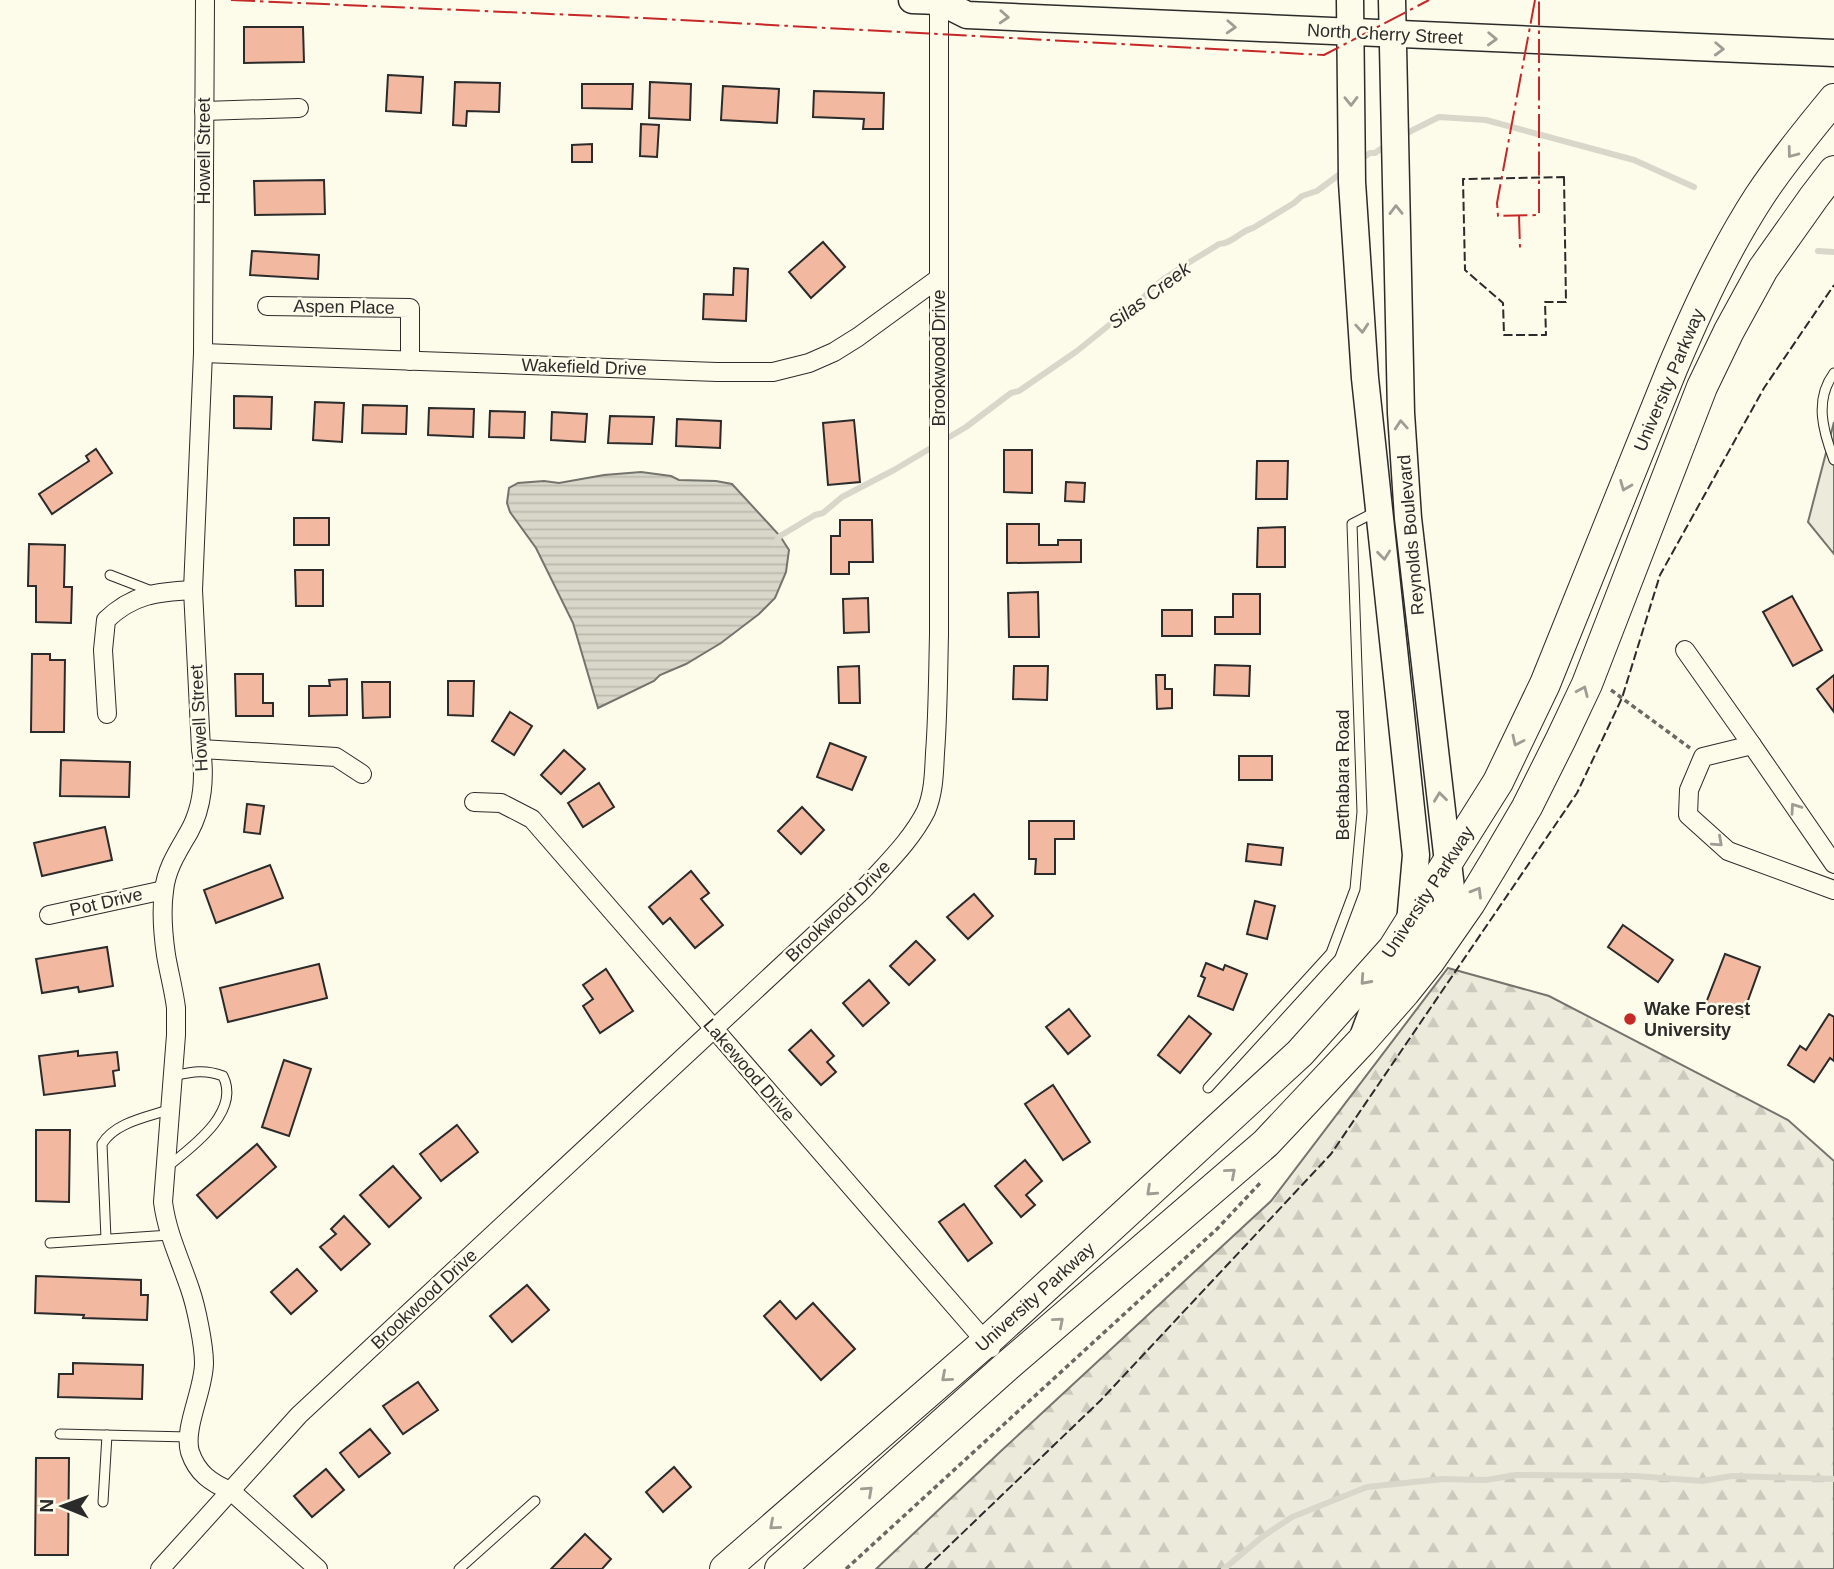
<svg xmlns="http://www.w3.org/2000/svg" width="1834" height="1569" font-family="Arial,sans-serif">
<style>
.green{fill:#ecebdb;stroke:#74746e;stroke-width:2}
.forest{fill:url(#forest-firs);stroke:#74746e;stroke-width:2}
.water{fill:url(#water-rules);stroke:#74746e;stroke-width:2}
.lines{fill:none;stroke-linecap:round;stroke-linejoin:round}
.stream{stroke:#d8d7c9;stroke-width:6}
.building{fill:#f2b8a0;stroke:#2b2b2b;stroke-width:2}
.lane-casing{stroke:#2b2b2b;stroke-width:11}
.street-casing{stroke:#2b2b2b;stroke-width:20}
.secondary-casing{stroke:#2b2b2b;stroke-width:29}
.primary-casing{stroke:#2b2b2b;stroke-width:32}
.path{stroke:#6a6964;stroke-width:3.5;stroke-dasharray:5 3.5;stroke-linecap:butt}
.lane{stroke:#fdfbea;stroke-width:9}
.street{stroke:#fdfbea;stroke-width:18}
.secondary{stroke:#fdfbea;stroke-width:26}
.primary{stroke:#fdfbea;stroke-width:30}
.fence{stroke:#2b2b2b;stroke-width:2;stroke-dasharray:9 3.5;stroke-linecap:butt}
.power{stroke:#c62828;stroke-width:2;stroke-dasharray:24 5 3.5 5;stroke-linecap:butt}
.oneway{stroke:#9e9d94}
.poi-dot{fill:#c62828;stroke:#fdfbea;stroke-width:2.5}
.labels{text-anchor:middle;stroke-width:5;stroke-linejoin:round;paint-order:stroke}
.street-label{font-size:18px;fill:#2b2b2b;stroke:#fdfbea}
.poi-label{font-size:18px;font-weight:bold;fill:#2b2b2b;stroke:#fdfbea;text-anchor:start}
.water-label{font-size:19px;font-style:italic;fill:#2b2b2b;stroke:#fdfbea}
</style>
<defs>
<pattern id="forest-firs" width="22" height="20" patternUnits="userSpaceOnUse" patternTransform="scale(1.75)"><rect width="22" height="20" fill="#ecebdb"/><path d="M5 1l3.5 6h-7zM16 11l3.5 6h-7z" fill="#cbcabc"/></pattern>
<pattern id="water-rules" width="6" height="5" patternUnits="userSpaceOnUse" patternTransform="scale(1.75)"><rect width="6" height="5" fill="#d8d7c9"/><path d="M0 2.5h6" fill="none" stroke="#bab9ad"/></pattern>
</defs>
<rect width="100%" height="100%" fill="#fdfbea"/>
<!-- green -->
<path class="green" d="M1834 422V554L1808 522Z"/>
<!-- forest -->
<path class="forest" d="M1448 968 1549 996 1788 1120 1834 1161V1569H876L1001 1451 1271 1201Z"/>
<!-- water -->
<path class="water" d="M641 472 671 476 679 480 716 481 732 484 780 536 789 550 786 572 775 598 759 614 721 643 686 664 660 675 654 681 598 708 573 623 536 548 510 512 507 503 509 488 518 483 544 481 559 483 604 475Z"/>
<g class="lines">
<!-- stream -->
<g class="stream">
<path d="M1403 135 1439 117 1486 120 1634 160 1694 187"/>
<path d="M1358 161 1370 153H1375L1388 144"/>
<path d="M1818 251 1834 252"/>
<path d="M775 543 780 536 815 515 823 513 842 497 894 470 966 427 1011 393 1019 391 1077 351 1124 313C1135 310 1142 299 1149 291 1170 272 1196 259 1219 244 1232 244 1240 231 1253 228L1294 203 1302 196 1317 191 1344 171"/>
<path d="M1224 1569 1262 1537 1292 1517 1367 1487 1442 1479 1486 1480 1516 1475 1635 1476 1702 1481 1732 1476 1834 1479"/>
</g>
</g>
<!-- building -->
<g class="building">
<path d="M244 27H303L304 62 244 63Z"/>
<path d="M388 75 423 77 421 113 386 111Z"/>
<path d="M455 82 500 83 499 112 467 111 466 126 453 125Z"/>
<path d="M650 82 691 84 690 120 649 118Z"/>
<path d="M582 84H633L632 109 582 108Z"/>
<path d="M723 86 779 89 777 123 721 120Z"/>
<path d="M814 91 884 93 883 129H863L864 119 813 117Z"/>
<path d="M641 124 659 125 657 157 640 156Z"/>
<path d="M592 144V162H572V145Z"/>
<path d="M324 180 325 214 255 215 254 181Z"/>
<path d="M823 242 845 267 811 298 789 272Z"/>
<path d="M252 251 319 255 318 279 250 275Z"/>
<path d="M734 268 748 269 746 321 703 319 704 294 733 295Z"/>
<path d="M234 396 272 397 271 429 234 428Z"/>
<path d="M315 402 344 403 342 442 313 440Z"/>
<path d="M363 405 407 406 406 434 362 433Z"/>
<path d="M429 408 474 409 473 437 428 435Z"/>
<path d="M490 411 525 412 524 438 489 437Z"/>
<path d="M552 412 587 414 585 442 551 440Z"/>
<path d="M610 416 654 417 652 444 608 443Z"/>
<path d="M677 419 721 421 720 448 676 446Z"/>
<path d="M854 420 860 482 828 485 823 423Z"/>
<path d="M96 449 112 473 52 514 39 494 89 461 86 456Z"/>
<path d="M1004 450H1032V493L1004 492Z"/>
<path d="M1257 461H1288L1287 499H1256Z"/>
<path d="M1066 482 1085 483 1084 502 1065 501Z"/>
<rect x="294" y="518" width="35" height="27"/>
<path d="M840 520H872L873 562H849V574H831V536H840Z"/>
<path d="M1007 524H1039V545H1058V540H1081V562L1007 563Z"/>
<path d="M1285 527V567H1257L1258 528Z"/>
<path d="M29 544 65 545 64 587H72L71 623 36 622V586H28Z"/>
<path d="M295 570H323V606H296Z"/>
<path d="M1038 592 1039 637H1009L1008 593Z"/>
<path d="M1233 594H1260V634H1215V617H1233Z"/>
<path d="M1792 596 1822 650 1793 666 1763 612Z"/>
<path d="M868 598 869 632 844 633 843 599Z"/>
<rect x="1162" y="610" width="30" height="26"/>
<path d="M32 654H50V660H65L64 732H31Z"/>
<path d="M1215 665 1250 666 1249 696 1214 695Z"/>
<path d="M859 666 860 703H839L838 667Z"/>
<path d="M1014 666H1048L1047 700 1013 699Z"/>
<path d="M235 674H263V703H273V716H236Z"/>
<path d="M1156 675H1165V689H1172V708L1157 709Z"/>
<path d="M1834 675V712L1817 689Z"/>
<path d="M347 679V715L309 716V686H330L329 680Z"/>
<path d="M448 681H474L473 716 448 715Z"/>
<path d="M362 682H390V717L363 718Z"/>
<path d="M510 712 532 726 514 755 492 741Z"/>
<path d="M830 743 866 757 852 790 817 777Z"/>
<path d="M564 750 585 769 561 794 541 775Z"/>
<rect x="1239" y="756" width="33" height="24"/>
<path d="M61 760 130 762 129 797 60 796Z"/>
<path d="M599 783 614 807 583 827 568 803Z"/>
<path d="M247 804 264 806 260 834 244 832Z"/>
<path d="M802 807 824 830 801 854 778 831Z"/>
<path d="M1029 821H1074V839H1055V874H1035L1036 859H1029Z"/>
<path d="M105 827 112 860 42 876 34 843Z"/>
<path d="M1248 844 1283 848 1281 865 1246 861Z"/>
<path d="M270 865 283 898 216 923 204 890Z"/>
<path d="M691 871 709 893 701 899 723 925 695 948 670 918 663 924 649 907Z"/>
<path d="M974 894 993 916 968 939 947 917Z"/>
<path d="M1255 901 1275 906 1267 939 1247 934Z"/>
<path d="M1623 925 1673 960 1658 982 1608 947Z"/>
<path d="M916 941 935 960 909 985 890 966Z"/>
<path d="M107 947 113 986 79 992 78 987 42 993 36 959Z"/>
<path d="M1725 954 1760 967 1742 1017 1706 1003Z"/>
<path d="M1206 963 1223 970 1225 965 1247 974 1233 1010 1198 996 1205 978 1201 976Z"/>
<path d="M319 964 327 998 228 1022 220 988Z"/>
<path d="M606 969 633 1011 600 1033 583 1006 593 999 583 985Z"/>
<path d="M869 980 889 1003 863 1026 843 1003Z"/>
<path d="M1069 1009 1090 1036 1068 1054 1046 1027Z"/>
<path d="M1829 1014 1834 1017V1061L1830 1058 1814 1082 1788 1065 1800 1046 1806 1050Z"/>
<path d="M1189 1016 1211 1034 1180 1073 1158 1055Z"/>
<path d="M811 1030 834 1056 827 1062 836 1072 821 1085 789 1050Z"/>
<path d="M78 1051V1056L117 1052 119 1070 113 1071 115 1086 44 1095 39 1056Z"/>
<path d="M284 1060 311 1069 289 1136 262 1127Z"/>
<path d="M1053 1085 1090 1142 1063 1160 1025 1104Z"/>
<path d="M457 1125 478 1152 441 1181 420 1154Z"/>
<path d="M36 1130H70L69 1202 36 1201Z"/>
<path d="M257 1144 276 1167 217 1218 197 1195Z"/>
<path d="M1025 1160 1042 1181 1026 1195 1035 1205 1021 1217 995 1186Z"/>
<path d="M393 1166 421 1198 389 1227 360 1195Z"/>
<path d="M964 1204 992 1243 968 1261 939 1222Z"/>
<path d="M344 1216 370 1244 341 1270 320 1247 336 1234 331 1229Z"/>
<path d="M297 1269 317 1291 291 1314 271 1292Z"/>
<path d="M36 1276 141 1280V1295H148L147 1320 83 1318 84 1315 35 1313Z"/>
<path d="M527 1285 549 1310 512 1342 490 1316Z"/>
<path d="M780 1301 796 1319 813 1303 855 1349 821 1380 764 1316Z"/>
<path d="M73 1363 143 1365 142 1399 58 1397 59 1374H73Z"/>
<path d="M418 1382 438 1410 403 1434 383 1406Z"/>
<path d="M370 1429 390 1453 359 1477 340 1453Z"/>
<path d="M36 1458H69L68 1555H35Z"/>
<path d="M674 1467 691 1487 663 1512 646 1492Z"/>
<path d="M326 1469 344 1490 312 1517 294 1496Z"/>
<path d="M585 1534 611 1559 602 1569H551Z"/>
</g>
<g class="lines">
<defs>
<g id="lane">
<path d="M1834 373C1814 400 1823 431 1834 460"/>
<path d="M110 575 154 592"/>
<path d="M1208 1088 1331 953 1355 889 1362 812 1352 524 1377 511"/>
<path d="M167 1167C192 1147 241 1112 223 1076 204 1069 192 1072 173 1076"/>
<path d="M106 1239 102 1144C115 1122 148 1117 171 1109"/>
<path d="M50 1243 170 1235"/>
<path d="M60 1434 189 1437"/>
<path d="M103 1502 107 1435"/>
<path d="M459 1569 535 1501"/>
</g>
<g id="street">
<path d="M205 0 203 353 193 590 201 749C205 776 203 807 189 832 178 851 166 869 164 891 161 912 163 934 166 955 169 973 174 991 176 1008 176 1017 176 1026 176 1035L163 1202C167 1233 180 1259 190 1289 196 1306 204 1345 204 1363 204 1390 183 1428 190 1452 197 1473 211 1483 231 1491L318 1569"/>
<path d="M204 111 299 108"/>
<path d="M267 306 410 308V361"/>
<path d="M203 353 717 372H773L809 363 834 352 858 337 939 278"/>
<path d="M1685 650 1752 745"/>
<path d="M107 714 103 650 106 620C133 594 157 592 193 590"/>
<path d="M201 749 336 757 362 774"/>
<path d="M474 802 501 803 532 819 991 1348"/>
<path d="M1834 864 1752 745 1703 757 1689 790 1688 815 1728 851 1834 890"/>
<path d="M49 915 164 890"/>
<path d="M160 1569 299 1415 863 890C885 865 911 841 926 811 934 792 934 772 935 753 938 714 938 674 939 635V1"/>
</g>
<g id="secondary">
<path d="M912 0 939 1 967 15 1834 53"/>
<path d="M1350 0 1352 182 1365 378 1416 855 1410 923"/>
<path d="M1364 1034 1376 1002 1405 966 1442 913 1450 896 1451 888 1408 518 1401 413 1392 0"/>
</g>
<g id="primary">
<path d="M725 1569 986 1342 1300 1053 1393 949 1498 782 1545 684 1672 369C1697 310 1724 251 1759 197 1781 163 1808 131 1834 99"/>
<path d="M780 1569 1007 1366 1266 1143 1361 1042 1405 992 1429 962 1470 903 1496 860 1527 807 1561 739 1587 684 1702 387 1729 331 1763 269 1814 197 1834 171"/>
</g>
</defs>
<!-- lane casing -->
<use href="#lane" class="lane-casing"/>
<!-- street casing -->
<use href="#street" class="street-casing"/>
<!-- secondary casing -->
<use href="#secondary" class="secondary-casing"/>
<!-- primary casing -->
<use href="#primary" class="primary-casing"/>
<!-- path -->
<g class="path">
<path d="M1611 690 1690 748"/>
<path d="M846 1569 1217 1229 1262 1181"/>
</g>
<!-- lane -->
<use href="#lane" class="lane"/>
<!-- street -->
<use href="#street" class="street"/>
<!-- secondary -->
<use href="#secondary" class="secondary"/>
<!-- primary -->
<use href="#primary" class="primary"/>
<!-- fence -->
<g class="fence">
<path d="M1564 177 1566 302H1545L1546 335H1504L1503 303 1465 270 1463 179Z"/>
<path d="M925 1569 1101 1400 1331 1154 1577 793 1622 698 1660 575 1764 388 1834 285"/>
</g>
<!-- power -->
<g class="power">
<path d="M231 0 643 18 1324 55 1429 0"/>
<path d="M1535 0 1497 203 1498 216 1539 215V0"/>
<path d="M1519 215 1520 248"/>
</g>
</g>
<!-- one-way arrows -->
<defs><path id="oneway-chevron" d="M-2-3.5L2.5 0L-2 3.5" fill="none" stroke-width="1.6" stroke-linecap="round" stroke-linejoin="round" transform="scale(1.75)"/></defs>
<g class="oneway">
<use href="#oneway-chevron" transform="translate(1004 17) rotate(3)"/>
<use href="#oneway-chevron" transform="translate(1231 27) rotate(3)"/>
<use href="#oneway-chevron" transform="translate(1492 39) rotate(2)"/>
<use href="#oneway-chevron" transform="translate(1719 49) rotate(2)"/>
<use href="#oneway-chevron" transform="translate(1351 101) rotate(89)"/>
<use href="#oneway-chevron" transform="translate(1792 153) rotate(127)"/>
<use href="#oneway-chevron" transform="translate(1396 210) rotate(-91)"/>
<use href="#oneway-chevron" transform="translate(1362 328) rotate(86)"/>
<use href="#oneway-chevron" transform="translate(1401 425) rotate(-94)"/>
<use href="#oneway-chevron" transform="translate(1625 486) rotate(112)"/>
<use href="#oneway-chevron" transform="translate(1384 555) rotate(84)"/>
<use href="#oneway-chevron" transform="translate(1583 691) rotate(-66)"/>
<use href="#oneway-chevron" transform="translate(1517 741) rotate(115)"/>
<use href="#oneway-chevron" transform="translate(1440 797) rotate(-97)"/>
<use href="#oneway-chevron" transform="translate(1795 808) rotate(-125)"/>
<use href="#oneway-chevron" transform="translate(1718 842) rotate(42)"/>
<use href="#oneway-chevron" transform="translate(1477 892) rotate(-59)"/>
<use href="#oneway-chevron" transform="translate(1365 980) rotate(132)"/>
<use href="#oneway-chevron" transform="translate(1231 1173) rotate(-41)"/>
<use href="#oneway-chevron" transform="translate(1151 1191) rotate(137)"/>
<use href="#oneway-chevron" transform="translate(1059 1322) rotate(-41)"/>
<use href="#oneway-chevron" transform="translate(946 1377) rotate(139)"/>
<use href="#oneway-chevron" transform="translate(868 1491) rotate(-42)"/>
<use href="#oneway-chevron" transform="translate(774 1525) rotate(139)"/>
</g>
<!-- markers -->
<circle class="poi-dot" cx="1630" cy="1019" r="7"/>
<g class="labels">
<!-- street labels -->
<g class="street-label">
<text transform="translate(1385 34) rotate(3)" y="6">North Cherry Street</text>
<text transform="translate(204 151) rotate(-90)" y="6">Howell Street</text>
<text transform="translate(344 307) rotate(1)" y="6">Aspen Place</text>
<text transform="translate(939 358) rotate(-90)" y="6">Brookwood Drive</text>
<text transform="translate(584 367) rotate(2)" y="6">Wakefield Drive</text>
<text transform="translate(1669 380) rotate(-67)" y="6">University Parkway</text>
<text transform="translate(1411 535) rotate(-95)" y="6">Reynolds Boulevard</text>
<text transform="translate(199 718) rotate(-93)" y="6">Howell Street</text>
<text transform="translate(1343 775) rotate(-90)" y="6">Bethabara Road</text>
<text transform="translate(1428 892) rotate(-57)" y="6">University Parkway</text>
<text transform="translate(106 902) rotate(-13)" y="6">Pot Drive</text>
<text transform="translate(838 911) rotate(-44)" y="6">Brookwood Drive</text>
<text transform="translate(749 1070) rotate(49)" y="6">Lakewood Drive</text>
<text transform="translate(1035 1297) rotate(-42)" y="6">University Parkway</text>
<text transform="translate(424 1299) rotate(-43)" y="6">Brookwood Drive</text>
</g>
<!-- poi labels -->
<g class="poi-label">
<text x="1644" y="1015">Wake Forest<tspan x="1644" dy="21">University</tspan></text>
</g>
<!-- water labels -->
<g class="water-label">
<text transform="translate(1149 295) rotate(-37)" y="7">Silas Creek</text>
</g>
</g>
<!-- north arrow -->
<g transform="translate(63 1506) rotate(271)" stroke="#fdfbea" stroke-width="5" paint-order="stroke">
<path d="M0-5L12 26L0 18L-12 26Z" fill="#2b2b2b"/>
<text y="-10" font-size="19" font-weight="bold" text-anchor="middle" fill="#2b2b2b">N</text>
</g>
</svg>
